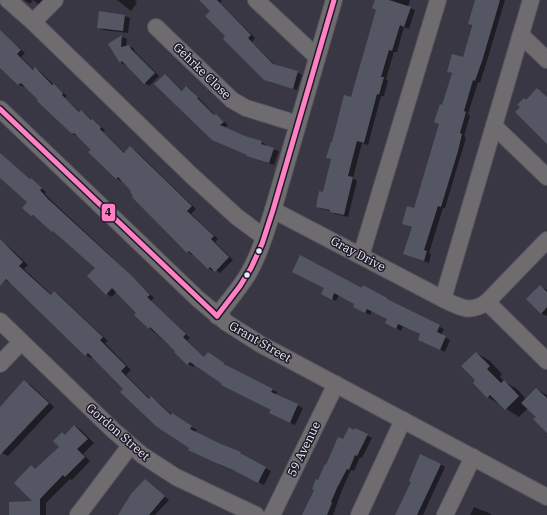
<svg xmlns="http://www.w3.org/2000/svg" width="547" height="515" font-family="'IBM Plex Serif',serif">
<style>
.shadow{fill:#0007}
.building{fill:#545763}
.lines{fill:none;stroke-linecap:round;stroke-linejoin:round}
.minor-casing{stroke:#575461;stroke-width:18}
.minor{stroke:#6f6c70;stroke-width:16}
.bus-1-casing{stroke:#1e1b27;stroke-width:8}
.bus-1{stroke:#ff80c5;stroke-width:5}
.bus-dot{fill:#eae7f8;stroke:#1e1b27;stroke-width:1.5}
.labels{text-anchor:middle;stroke-width:3;stroke-linejoin:round;paint-order:stroke}
.street-label{font-size:12px;fill:#eae7f8;stroke:#1e1b27}
.line-badge{stroke:#1e1b27;stroke-width:1.5}
.pale-badge-label{font-size:11px;text-anchor:middle;font-weight:bold;fill:#111}
</style>
<rect width="100%" height="100%" fill="#3a3745"/>
<!-- shadow -->
<g class="shadow">
<path d="M24 0H47L42 7 33 0 30 4Z"/>
<path d="M117 0H137L135 2 137 3 131 11Z"/>
<path d="M201 0H221L222 1 220 3 255 38 252 42 276 66 297 72 302 75 297 90 270 82 265 79 227 36 212 11Z"/>
<path d="M377 0H410L408 7 415 10 409 29 404 27 397 52H394L386 79 388 81 384 96H381L368 145 362 143 353 178 357 181 348 217 335 214 331 211 322 209 317 206 324 193 332 160 327 158 352 98 377 10Z"/>
<path d="M478 0H505L487 61 480 83 478 82 468 114 470 116 464 136 466 138 445 208H443L429 253 431 254 429 263 404 254 413 228 403 223 414 209 440 124 442 106 452 74 448 71 463 58Z"/>
<path d="M100 12 125 16 130 18 128 33 103 30 98 27Z"/>
<path d="M0 31 25 53 21 57 34 70 35 69 40 71 54 85 58 88 67 96 65 98 80 112 85 114 92 120 97 123 105 130 103 132 125 153 130 148 135 150 196 209 191 214 218 239 215 242 233 260 220 273 214 269 213 271 208 268 193 254 192 255 188 252 133 191 122 180 121 181 116 178 92 150 78 135 77 136 72 134 25 86 24 87 19 85 0 67Z"/>
<path d="M123 37 127 39 126 47 129 46 133 48 136 53 159 76 149 86 145 83 126 64 125 65 120 62 110 44Z"/>
<path d="M165 75 169 78 183 91 187 87 191 90 215 115 220 118 228 125 224 128 245 137 262 142 266 145V147L279 151 274 165 247 156 248 155Z"/>
<path d="M0 154 46 192 45 194 53 202 111 256 154 298 151 301 190 338 187 340 205 358 213 356 229 367 277 392 276 395 303 408 295 425 275 416 272 410 223 384 195 364 193 367 188 364 176 351 149 328 138 313 117 291 112 297 107 294 96 268 58 234 37 218 32 215 28 202 0 177Z"/>
<path d="M3 243 9 247 28 265 24 269 52 295 55 292 60 296 108 341 105 343 131 370 126 375 150 399 151 398 157 401 172 415 197 430 195 432 221 445 240 453 271 471 264 485 240 473 222 466 195 452 124 389 93 357 91 358 86 355 11 283 5 280 0 275V247Z"/>
<path d="M540 286 547 290V316L541 313Z"/>
<path d="M363 287 444 329 441 335 450 340 445 352 424 342 421 334 403 326 401 331 386 323 388 318 372 311 370 315 354 306 355 304 339 295 336 301 323 294 362 289Z"/>
<path d="M476 353 490 361 502 374 500 377 505 382 517 389 526 399 536 389 547 395V432L537 417 528 408 519 417 488 397 474 383 477 380Z"/>
<path d="M24 382 31 385 54 407 8 456 0 452V407Z"/>
<path d="M75 426 81 430 94 443 83 454 90 461 72 480 70 479 46 503V515H4H10L35 502 31 467 36 470 61 447 66 435Z"/>
<path d="M355 429 372 438 362 458 360 457 354 471 351 470 342 490 333 515H303L318 481 343 440Z"/>
<path d="M440 464 445 467 423 515H396Z"/>
<path d="M145 480 169 500 155 515H119Z"/>
<path d="M474 507 489 513 492 515H470Z"/>
</g>
<!-- building -->
<g class="building">
<path d="M199 0H217L251 35 248 38 273 64 298 71 293 89 264 80 223 39 225 36 205 16 210 11Z"/>
<path d="M375 0H389L411 7 404 27 400 25 392 51 389 50 381 77H384L379 95 377 94 364 143 357 141 348 176 353 177 344 215 330 212V210L316 207 319 191 323 192 331 159 326 158 331 142H332L344 95 351 97 376 10 372 8Z"/>
<path d="M475 0H500L483 58 475 81 473 80 464 111 466 112 460 133 462 134 458 151 441 207 438 206 424 250 427 251 424 261 403 254 412 227 402 224 407 206 414 208 439 124 434 122 440 104 442 105 452 73 447 72 452 54 463 57 472 25 468 24Z"/>
<path d="M99 11 125 15 123 31 97 28Z"/>
<path d="M0 30 21 50 17 54 33 70 35 67 52 85 54 84 63 93 62 95 79 112 81 110 91 120 92 119 101 127 100 129 124 153 130 146 192 206 187 211 214 236 211 239 229 257 215 272 210 267 208 269 189 251 187 253 132 197 133 196 130 192 131 191 118 177 116 179 88 152 91 150 74 133 72 134 37 101 38 100 21 83 18 85 0 68Z"/>
<path d="M122 35 121 47 129 45 131 49 155 73 144 84 122 61 120 63 108 44Z"/>
<path d="M165 74 182 91 186 86 198 97 197 98 214 115 216 114 224 122 220 125 245 136 262 141 261 144 274 148 269 163 246 156 247 155 212 140 154 84Z"/>
<path d="M537 88 547 97V144L515 112 520 107 517 105 524 98 526 100Z"/>
<path d="M0 153 30 179 31 178 42 188 40 190 48 199 132 276 150 295 147 297 186 334 183 337 204 357 208 352 224 363V364L273 389 271 392 298 404 290 423 269 413 271 410 221 385 222 384 190 362 187 365 174 352 175 351 150 327 149 329 134 315 136 313 112 288 106 295 87 276 95 268 53 231 52 232 33 215 31 216 22 208 27 202 0 178Z"/>
<path d="M0 239 23 262 19 266 51 295 54 291 103 337 100 340 126 366 121 371 149 399 151 396 171 415 172 413 192 426 190 429 221 444 241 452 240 453 266 467 258 483 233 470 216 463 188 450 189 448 157 427 120 392 123 389 88 353 85 356 6 279 0 286Z"/>
<path d="M300 255 362 288 363 285 387 298V299L440 325 437 332 446 336 440 350 418 340 420 334 398 324 396 329 385 323 387 319 367 309 365 313 353 307 354 304 334 293 332 300 321 294 324 288 292 272Z"/>
<path d="M540 285 547 292V307L541 314 526 299Z"/>
<path d="M476 352 490 366 487 369 501 383 504 380 519 396 505 410 490 395 487 398 473 383 475 380 461 366Z"/>
<path d="M24 380 49 403 0 455V407Z"/>
<path d="M536 388 547 398V433L533 419 536 417 521 403Z"/>
<path d="M74 425 88 439 77 449 85 457 65 477 63 475 40 499V515H9V502L32 501 14 483 31 465 35 469 59 447 53 441 62 432 65 435Z"/>
<path d="M349 427 354 430 355 428 368 434 357 456 355 455 349 470 347 469 337 488 331 502 332 503 327 515H302L314 490 312 489 316 479 318 480 325 464 326 465 338 437 343 439Z"/>
<path d="M420 454 441 464 435 477 417 515H395L411 482 409 481Z"/>
<path d="M145 479 165 496 149 515H118L131 494Z"/>
</g>
<g class="lines">
<defs>
<g id="minor">
<path d="M8 0 33 22 191 175 237 217 264 237"/>
<path d="M256 0 317 57"/>
<path d="M33 22 55 0"/>
<path d="M156 27 232 100 246 108 298 124"/>
<path d="M521 35 547 60"/>
<path d="M0 109 198 299 227 323 260 344 547 497"/>
<path d="M494 126 547 177"/>
<path d="M273 210 443 299C459 307 470 314 487 302L547 240"/>
<path d="M361 256 438 0"/>
<path d="M443 299 531 0"/>
<path d="M487 302 547 361"/>
<path d="M217 316C227 303 238 290 247 276 259 256 266 232 273 210L334 0"/>
<path d="M0 321 114 431 142 455 176 477 256 515"/>
<path d="M0 364 21 342"/>
<path d="M78 515 130 446"/>
<path d="M272 515 336 384"/>
<path d="M359 515 403 420"/>
<path d="M445 515 473 457"/>
</g>
</defs>
<!-- minor casing -->
<use href="#minor" class="minor-casing"/>
<!-- minor -->
<use href="#minor" class="minor"/>
<defs>
<g id="bus-1">
<path d="M0 109 217 316"/>
<path d="M217 316 240 286 251 268 262 244 273 210 334 0"/>
</g>
</defs>
<!-- bus-1 casing -->
<use href="#bus-1" class="bus-1-casing"/>
<!-- bus-1 -->
<use href="#bus-1" class="bus-1"/>
</g>
<!-- markers -->
<g class="bus-dot">
<circle cx="259" cy="251" r="3.5"/>
<circle cx="247" cy="275" r="3.5"/>
</g>
<g class="labels">
<!-- street labels -->
<g class="street-label">
<text transform="translate(202 71) rotate(44)" y="4">Gehrke Close</text>
<text transform="translate(358 254) rotate(28)" y="4">Gray Drive</text>
<text transform="translate(260 342) rotate(30)" y="4">Grant Street</text>
<text transform="translate(118 432) rotate(41)" y="4">Gordon Street</text>
<text transform="translate(304 449) rotate(-64)" y="4">59 Avenue</text>
</g>
</g>
<rect class="line-badge" x="101" y="203" width="15" height="19" rx="4" fill="#ff80c5"/>
<g class="pale-badge-label">
<text x="108" y="216">4</text>
</g>
</svg>
